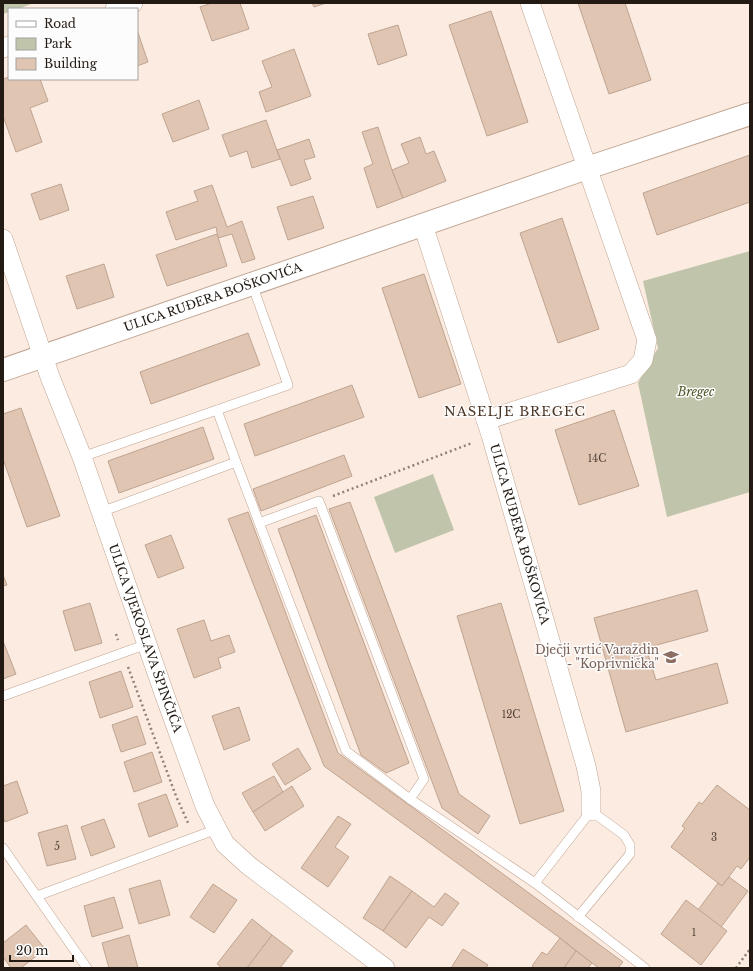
<svg xmlns="http://www.w3.org/2000/svg" width="753" height="971" font-family="'Libre Baskerville',serif">
<style>
.green{fill:#bfc4aa}
.building{fill:#e0c5b2;stroke:#bea491}
.lines{fill:none;stroke-linecap:round;stroke-linejoin:round}
.service-casing{stroke:#c0a593;stroke-width:10}
.minor-casing{stroke:#c0a593;stroke-width:20}
.tertiary-casing{stroke:#c0a593;stroke-width:24}
.path{stroke:#8f8279;stroke-width:2.5;stroke-dasharray:2 3;stroke-linecap:butt}
.service{stroke:#fff;stroke-width:9}
.minor{stroke:#fff;stroke-width:19}
.tertiary{stroke:#fff;stroke-width:22}
.labels{text-anchor:middle;stroke-width:3;stroke-linejoin:round;paint-order:stroke}
.number-label{font-size:10px;fill:#52453b}
.street-label{font-size:12px;fill:#231a13;stroke:#fcfcfc}
.park-label{font-size:12px;font-style:italic;fill:#4d5322;stroke:#fcfcfc}
.education-label{font-size:12px;fill:#785e54;stroke:#fcfcfc;text-anchor:end}
.neighbourhood-label{font-size:13px;letter-spacing:1px;fill:#4c3626;stroke:#fcfcfc}
</style>
<rect width="100%" height="100%" fill="#fcebe0"/>
<!-- green -->
<g class="green">
<path d="M3 3H34L18 9H9V12L3 14Z"/>
<path d="M750 251V492L667 517 638 383 658 348 643 281Z"/>
<path d="M433 474 454 530 395 553 374 497Z"/>
</g>
<!-- building -->
<g class="building">
<path d="M212 3H240L249 29 212 41 200 7Z"/>
<path d="M312 3H326L314 7Z"/>
<path d="M578 3H625L651 80 609 94Z"/>
<path d="M491 11 528 122 487 136 449 25Z"/>
<path d="M398 25 407 55 378 65 368 34Z"/>
<path d="M137 30 148 62 137 66Z"/>
<path d="M294 49 311 96 266 112 259 92 272 87 262 61Z"/>
<path d="M9 77V79H40L48 101 30 108 42 142 16 152 3 116V79Z"/>
<path d="M199 100 209 129 173 142 162 114Z"/>
<path d="M266 120 280 159 252 168 247 151 230 157 222 135Z"/>
<path d="M378 127 392 170 403 198 377 208 364 168 373 164 362 132Z"/>
<path d="M420 137 426 154 434 151 446 181 403 198 392 170 409 163 401 144Z"/>
<path d="M309 139 315 157 304 160 311 179 291 186 277 150Z"/>
<path d="M750 155V202L657 235 643 193Z"/>
<path d="M61 184 69 210 40 220 31 194Z"/>
<path d="M212 185 227 227 242 221 255 259 242 263 232 234 218 238 216 227 176 240 166 212 198 201 194 191Z"/>
<path d="M313 196 324 228 288 240 277 207Z"/>
<path d="M562 218 599 329 558 343 520 233Z"/>
<path d="M217 234 227 266 167 286 156 255Z"/>
<path d="M104 264 114 297 77 309 66 276Z"/>
<path d="M424 274 461 384 419 398 382 288Z"/>
<path d="M248 333 260 365 151 404 140 372Z"/>
<path d="M352 385 364 417 255 456 244 424Z"/>
<path d="M21 408 60 516 27 527 3 459V414Z"/>
<path d="M614 410 639 486 579 505 555 430Z"/>
<path d="M203 427 214 459 119 493 108 461Z"/>
<path d="M344 455 352 476 261 511 253 489Z"/>
<path d="M350 502 459 794 490 816 478 834 442 808 329 509Z"/>
<path d="M248 512 338 753 623 962 618 968H599L592 963 560 938 324 766 228 519Z"/>
<path d="M316 515 409 763 386 773 361 755 278 529Z"/>
<path d="M171 535 184 568 158 578 145 545Z"/>
<path d="M3 575 7 585 3 586Z"/>
<path d="M697 590 708 631 646 648 656 680 717 663 728 703 626 732 594 618Z"/>
<path d="M90 603 102 643 75 651 63 611Z"/>
<path d="M501 603 564 811 520 824 457 616Z"/>
<path d="M204 620 211 641 229 635 235 652 218 658 221 668 194 678 177 629Z"/>
<path d="M3 641 16 674 3 679Z"/>
<path d="M121 671 133 707 100 718 89 682Z"/>
<path d="M239 707 250 740 224 750 212 716Z"/>
<path d="M137 716 146 744 121 752 112 725Z"/>
<path d="M298 748 311 769 285 785 272 764Z"/>
<path d="M152 752 162 782 134 792 124 762Z"/>
<path d="M274 776 283 792 253 812 242 793Z"/>
<path d="M17 781 28 813 5 822 3 817V786Z"/>
<path d="M717 785 750 810V857L741 869 737 866 722 886 671 847 685 828 682 826 699 802 702 804Z"/>
<path d="M292 786 304 806 265 831 253 812Z"/>
<path d="M166 794 178 826 149 837 138 804Z"/>
<path d="M338 816 351 824 335 847 349 857 328 887 301 868Z"/>
<path d="M104 819 115 847 91 856 81 827Z"/>
<path d="M67 825 76 859 47 866 38 833Z"/>
<path d="M390 876 412 891 383 931 363 918Z"/>
<path d="M729 877 748 891 721 927 698 910 718 883 722 886Z"/>
<path d="M160 880 170 915 139 924 129 889Z"/>
<path d="M213 884 237 900 214 933 190 917Z"/>
<path d="M412 891 434 907 445 893 459 903 442 926 429 917 406 948 383 931Z"/>
<path d="M114 897 123 928 92 937 84 906Z"/>
<path d="M686 900 727 931 701 965 661 934Z"/>
<path d="M252 919 272 935 247 968H222L217 964Z"/>
<path d="M26 925 45 949 21 968H11L3 957V943Z"/>
<path d="M129 935 138 968H109L102 943Z"/>
<path d="M272 935 293 951 280 968H247Z"/>
<path d="M560 938 576 951 564 968H535L532 966 542 952 547 955Z"/>
<path d="M463 949 488 965 486 968H451Z"/>
<path d="M576 951 592 963 588 968H564Z"/>
</g>
<g class="lines">
<defs>
<g id="service">
<path d="M82 457 217 410"/>
<path d="M236 462 217 410 288 385 252 284"/>
<path d="M101 512 236 462 346 751 410 799 535 883 645 968"/>
<path d="M259 523 319 501 424 779 410 799"/>
<path d="M3 696 147 644"/>
<path d="M3 848 87 968"/>
<path d="M535 883 591 811 624 835 630 845V854L578 917"/>
<path d="M37 896 217 829"/>
</g>
<g id="minor">
<path d="M115 9 133 3"/>
<path d="M3 48 9 46"/>
<path id="s1" d="M423 225 491 435 586 766 591 791V811"/>
<path id="s2" d="M3 239 50 377 82 457 165 696 205 806 217 829 225 844 248 865 385 968"/>
<path d="M486 420 631 374 643 360 647 340 530 3"/>
</g>
<g id="tertiary">
<path id="s3" d="M3 370 587 168 750 114"/>
</g>
</defs>
<!-- service casing -->
<use href="#service" class="service-casing"/>
<!-- minor casing -->
<use href="#minor" class="minor-casing"/>
<!-- tertiary casing -->
<use href="#tertiary" class="tertiary-casing"/>
<!-- path -->
<g class="path">
<path d="M333 496 472 443"/>
<path d="M116 634 118 640"/>
<path d="M128 667 176 796 189 825"/>
<path d="M736 968 750 949"/>
</g>
<!-- service -->
<use href="#service" class="service"/>
<!-- minor -->
<use href="#minor" class="minor"/>
<!-- tertiary -->
<use href="#tertiary" class="tertiary"/>
</g>
<!-- icons -->
<defs>
<symbol id="school-bare" viewBox="-9 -9 18 18"><path d="M0-5L7-2L0 1L-7-2ZM-4 1L0 2.5L4 1V4Q0 6-4 4Z" fill="#8d6e63" stroke="#fcfcfc" stroke-width="2.5" paint-order="stroke"/></symbol>
</defs>
<g fill-rule="evenodd">
<use href="#school-bare" x="660" y="646" width="22" height="22"/>
</g>
<g class="labels">
<!-- number labels -->
<g class="number-label">
<text x="597" y="462">14C</text>
<text x="511" y="718">12C</text>
<text x="714" y="841">3</text>
<text x="57" y="850">5</text>
<text x="694" y="936">1</text>
</g>
<!-- street labels -->
<g class="street-label">
<text dy="4" stroke="none"><textPath href="#s3" startOffset="222">ULICA RUĐERA BOŠKOVIĆA</textPath></text>
<text dy="4" stroke="none"><textPath href="#s1" startOffset="324">ULICA RUĐERA BOŠKOVIĆA</textPath></text>
<text dy="4" stroke="none"><textPath href="#s2" startOffset="424">ULICA VJEKOSLAVA ŠPINČIĆA</textPath></text>
</g>
<!-- park labels -->
<g class="park-label">
<text x="696" y="396">Bregec</text>
</g>
<!-- education labels -->
<g class="education-label">
<text x="659" y="654">Dječji vrtić Varaždin<tspan x="659" dy="14">- "Koprivnička"</tspan></text>
</g>
<!-- neighbourhood labels -->
<g class="neighbourhood-label">
<text x="515" y="416">NASELJE BREGEC</text>
</g>
</g>
<!-- border -->
<rect width="753" height="971" fill="none" stroke="#231a13" stroke-width="8"/>
<!-- legend -->
<rect x="8" y="8" width="130" height="72" fill="#fcfcfc" stroke="#a5a29f"/>
<rect x="16" y="21" width="20" height="6" fill="#ffffff" stroke="#a5a29f"/>
<text x="44" y="28" font-size="12" fill="#231a13">Road</text>
<rect x="16" y="38" width="20" height="12" fill="#bfc4aa" stroke="#a5a29f"/>
<text x="44" y="48" font-size="12" fill="#231a13">Park</text>
<rect x="16" y="58" width="20" height="12" fill="#e0c5b2" stroke="#a5a29f"/>
<text x="44" y="68" font-size="12" fill="#231a13">Building</text>
<!-- scale -->
<path d="M10 955v6h63v-6" fill="none" stroke="#231a13" stroke-width="2"/>
<text x="16" y="955" font-size="12" fill="#231a13" stroke="#fcfcfc" stroke-width="3" paint-order="stroke">20 m</text>
</svg>
